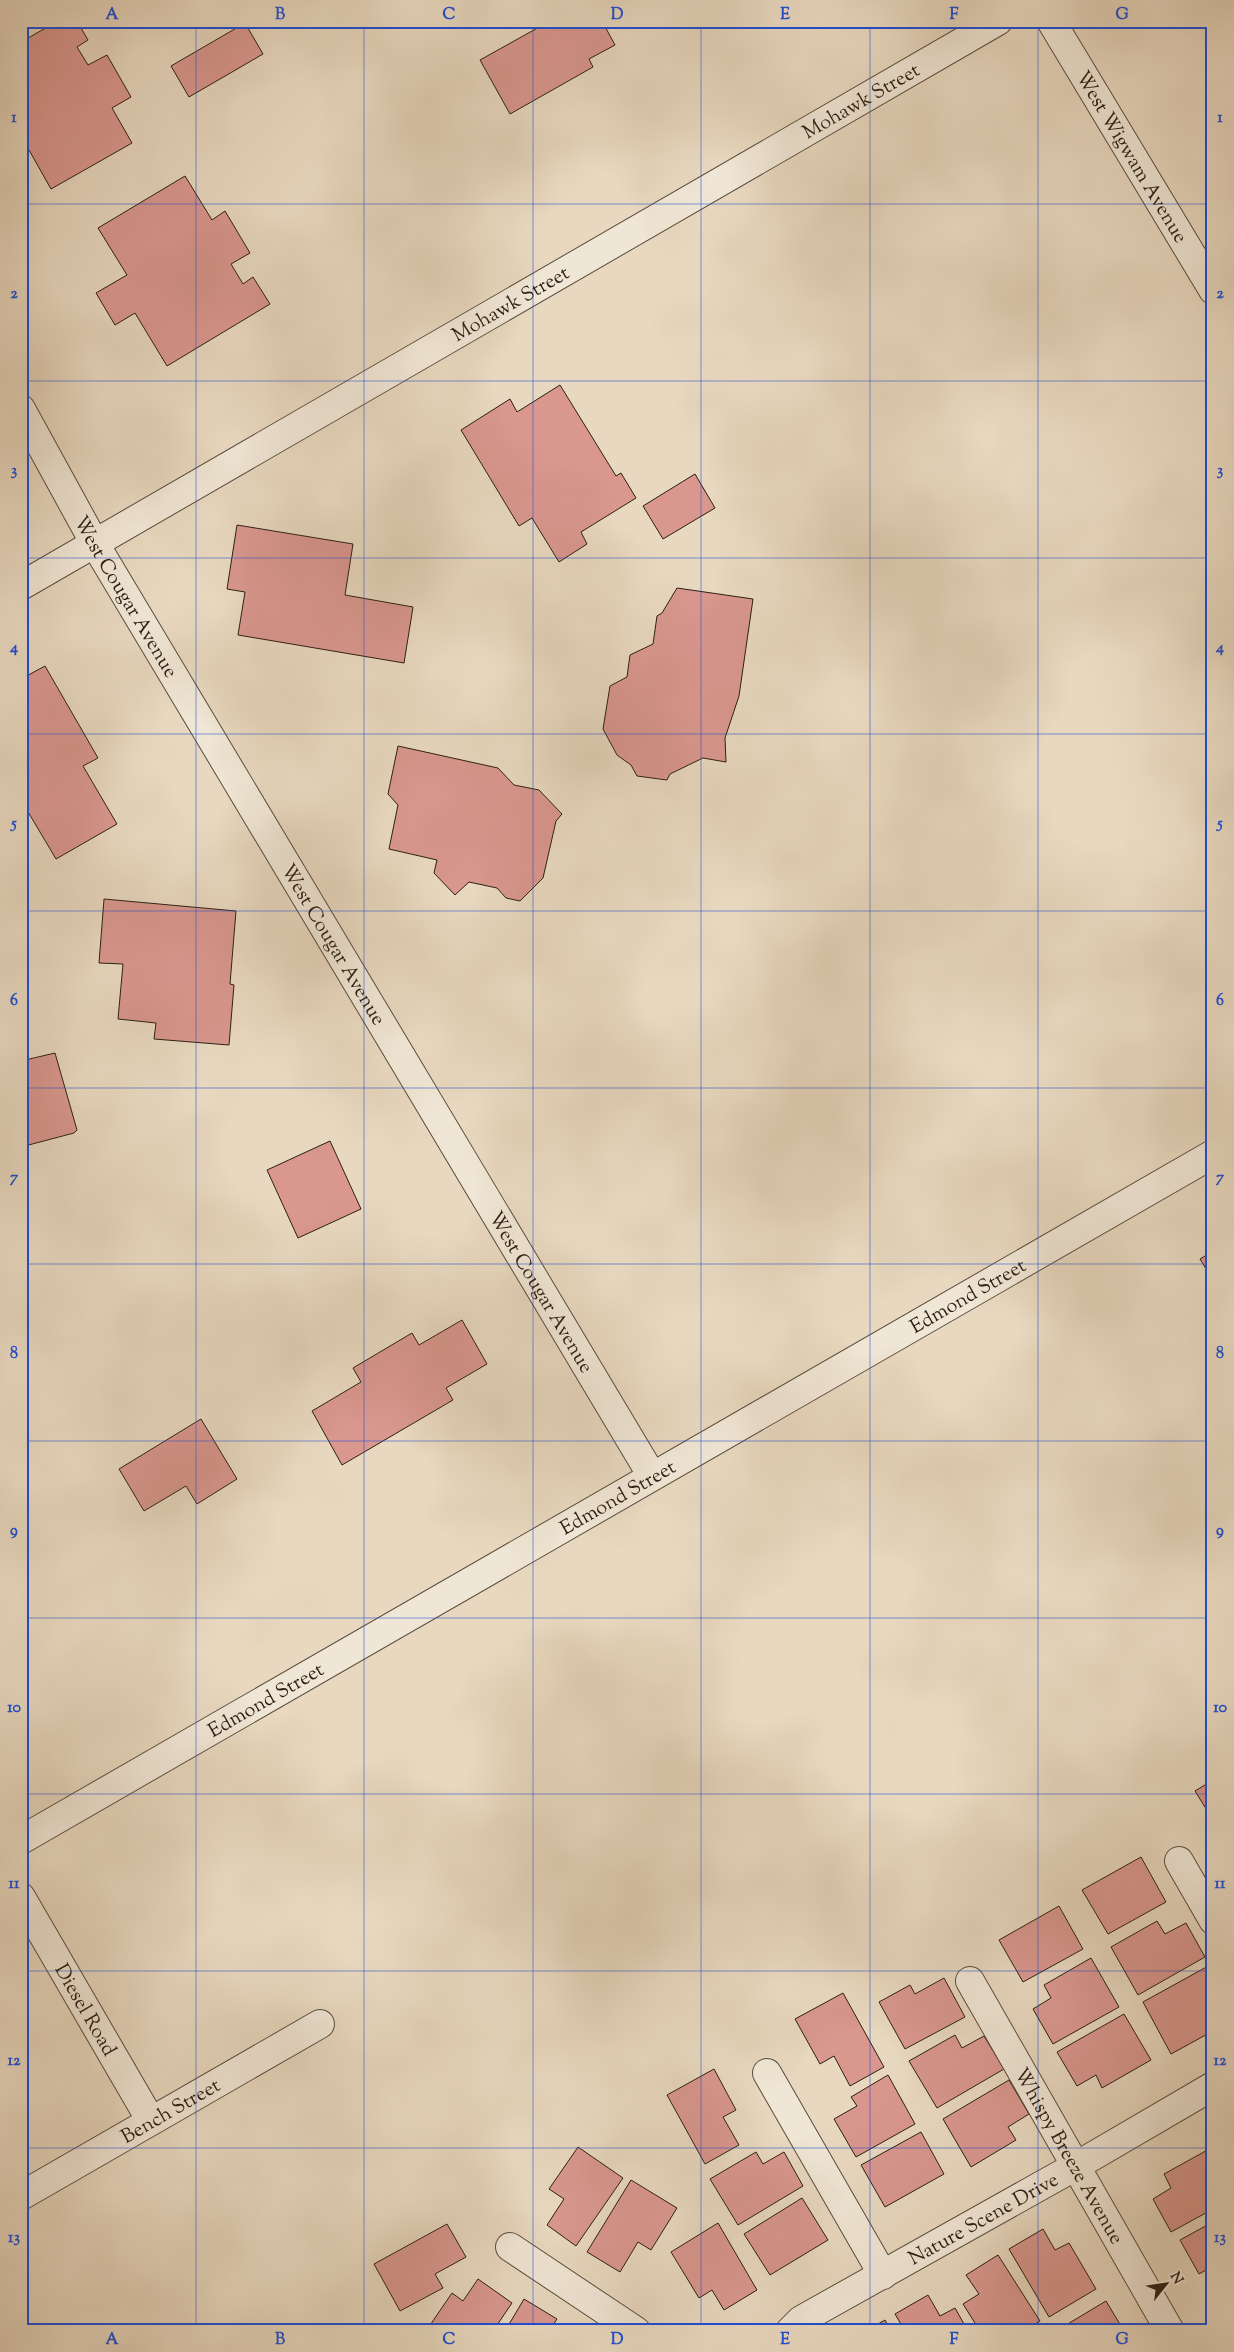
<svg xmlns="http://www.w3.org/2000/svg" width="1234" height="2352" font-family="'Sorts Mill Goudy',serif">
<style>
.building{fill:#d9978e;stroke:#2b1f14}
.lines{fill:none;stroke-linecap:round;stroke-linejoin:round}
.minor-casing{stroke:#5a4d3f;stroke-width:30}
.minor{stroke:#f0e6d5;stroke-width:28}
.grid{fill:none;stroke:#1d4ed8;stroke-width:1;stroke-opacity:0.55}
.labels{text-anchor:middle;stroke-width:4;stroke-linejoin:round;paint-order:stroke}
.street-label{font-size:20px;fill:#2b1f14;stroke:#f0e6d5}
.neatline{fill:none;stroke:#1d4ed8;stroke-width:2}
.grid-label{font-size:16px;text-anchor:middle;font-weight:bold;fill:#1d4ed8}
</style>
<rect width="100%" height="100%" fill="#e8d8bf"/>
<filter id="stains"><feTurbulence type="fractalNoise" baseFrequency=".004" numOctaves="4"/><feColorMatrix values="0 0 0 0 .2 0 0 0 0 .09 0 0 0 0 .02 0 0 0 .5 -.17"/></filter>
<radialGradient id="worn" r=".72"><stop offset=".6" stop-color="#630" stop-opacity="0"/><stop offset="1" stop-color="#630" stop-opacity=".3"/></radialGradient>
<!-- building -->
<g class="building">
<path d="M58 21H77L88 40 77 47 88 65 107 55 131 97 112 108 132 143 51 189 29 150 25 151 21 144V42Z"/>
<path d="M550 21H602L615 45 589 59 593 67 510 114 480 60Z"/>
<path d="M245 23 263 54 189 97 171 66Z"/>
<path d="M185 176 212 220 225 211 250 253 231 264 243 284 253 277 270 304 167 366 135 313 115 325 96 293 127 275 98 228Z"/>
<path d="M560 385 616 476 621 473 636 498 581 532 587 544 559 562 532 518 519 526 461 430 510 399 517 412Z"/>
<path d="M695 474 715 508 663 539 643 506Z"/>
<path d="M237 525 353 544 345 595 413 607 404 663 238 635 245 592 227 589Z"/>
<path d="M677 588 753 599 739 696 725 738 726 762 703 758 670 774 667 780 637 776 631 765 617 755 603 729 610 686 627 677 630 655 653 644 657 616 662 613Z"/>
<path d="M45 666 98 758 83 766 117 824 56 859 21 800V722L24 720 21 714V679Z"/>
<path d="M398 746 498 768 514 785 539 790 562 814 556 821 543 878 520 901 506 898 497 888 469 882 455 895 434 873 437 860 389 849 398 805 388 794Z"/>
<path d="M104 899 236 911 230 984 234 985 229 1045 154 1039 156 1023 118 1019 123 964 99 963Z"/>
<path d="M55 1053 77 1130 74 1133 21 1147V1061Z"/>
<path d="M330 1141 361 1209 298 1238 267 1170Z"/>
<path d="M1213 1251V1280L1200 1259Z"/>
<path d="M462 1320 487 1364 446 1388 453 1400 342 1465 312 1411 361 1382 353 1368 412 1333 419 1345Z"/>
<path d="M201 1419 237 1479 197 1504 186 1486 144 1511 119 1469Z"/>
<path d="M1213 1780V1820L1195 1791Z"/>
<path d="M1141 1857 1166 1902 1108 1934 1082 1890Z"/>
<path d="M1059 1906 1083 1949 1023 1982 999 1940Z"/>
<path d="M1157 1921 1165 1934 1186 1923 1205 1957 1138 1995 1111 1947Z"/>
<path d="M1091 1958 1119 2007 1053 2044 1033 2009 1051 1998 1044 1985Z"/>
<path d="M1210 1965 1213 1970V2007L1209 2009 1213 2017V2031L1171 2054 1143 2002Z"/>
<path d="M944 1978 965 2017 905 2049 879 2002 910 1985 915 1994Z"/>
<path d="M843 1993 884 2067 850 2086 834 2056 820 2064 795 2019Z"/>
<path d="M1124 2014 1151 2060 1102 2088 1096 2075 1077 2086 1057 2052Z"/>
<path d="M955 2035 962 2048 984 2036 1004 2069 937 2108 909 2061Z"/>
<path d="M714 2069 736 2110 723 2117 739 2145 705 2164 667 2095Z"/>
<path d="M888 2075 915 2124 856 2157 834 2119 857 2106 851 2097Z"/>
<path d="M1009 2080 1029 2114 1008 2127 1016 2140 971 2167 943 2119Z"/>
<path d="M921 2132 944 2174 885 2207 861 2165Z"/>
<path d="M578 2147 623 2178 576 2246 547 2225 564 2199 549 2189Z"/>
<path d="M1211 2148 1213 2209 1171 2232 1153 2199 1171 2188 1164 2174Z"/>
<path d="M756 2152 763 2164 784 2152 803 2186 738 2225 710 2179Z"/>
<path d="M631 2180 677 2208 651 2250 638 2242 620 2272 587 2252Z"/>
<path d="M802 2198 828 2240 770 2275 744 2234Z"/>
<path d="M1213 2222V2266L1199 2274 1180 2240Z"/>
<path d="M718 2223 757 2290 724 2310 712 2290 699 2298 671 2252Z"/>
<path d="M447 2224 466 2257 435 2274 443 2288 400 2311 374 2264Z"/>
<path d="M1043 2229 1055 2250 1069 2243 1096 2289 1049 2317 1009 2249Z"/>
<path d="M998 2255 1040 2321 1024 2331H980L963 2304 979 2294 966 2275Z"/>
<path d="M478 2279 512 2303 493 2331H426L452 2293 463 2301Z"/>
<path d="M928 2295 940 2316 955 2308 968 2331H905L895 2314Z"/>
<path d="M524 2299 557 2319 549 2331H505Z"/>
<path d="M1106 2301 1124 2331H1056Z"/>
<path d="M885 2320 891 2331H866Z"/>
</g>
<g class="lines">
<defs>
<g id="minor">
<path id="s1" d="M1051 21 1213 290"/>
<path id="s2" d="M21 409 95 544 652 1476"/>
<path id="s3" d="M21 586 998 21"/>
<path id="s4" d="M21 1840 1213 1154"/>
<path d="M1179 1861 1213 1920"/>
<path id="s5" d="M21 1897 151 2121"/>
<path id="s6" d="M970 1981 1170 2331"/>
<path d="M767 2073 883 2275"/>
<path id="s7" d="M21 2196 320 2024"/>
<path d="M510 2247 636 2331"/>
<path id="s8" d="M790 2331 801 2320 1076 2166 1213 2086"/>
</g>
</defs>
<!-- minor casing -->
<use href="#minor" class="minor-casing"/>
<!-- minor -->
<use href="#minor" class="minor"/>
</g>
<!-- grid -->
<path class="grid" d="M196 21V2331M364 21V2331M533 21V2331M701 21V2331M870 21V2331M1038 21V2331M21 204H1213M21 381H1213M21 558H1213M21 734H1213M21 911H1213M21 1088H1213M21 1264H1213M21 1441H1213M21 1618H1213M21 1794H1213M21 1971H1213M21 2148H1213"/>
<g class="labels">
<!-- street labels -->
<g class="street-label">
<text dy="7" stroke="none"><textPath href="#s3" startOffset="970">Mohawk Street</textPath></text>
<text dy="7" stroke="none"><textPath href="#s1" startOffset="158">West Wigwam Avenue</textPath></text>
<text dy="7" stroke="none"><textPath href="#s3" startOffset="565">Mohawk Street</textPath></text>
<text dy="7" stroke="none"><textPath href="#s2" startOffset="215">West Cougar Avenue</textPath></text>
<text dy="7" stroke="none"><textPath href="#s2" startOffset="620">West Cougar Avenue</textPath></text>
<text dy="7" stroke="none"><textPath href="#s2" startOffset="1025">West Cougar Avenue</textPath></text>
<text dy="7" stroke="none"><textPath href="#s4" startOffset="1092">Edmond Street</textPath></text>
<text dy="7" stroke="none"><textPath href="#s4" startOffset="688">Edmond Street</textPath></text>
<text dy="7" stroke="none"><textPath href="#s4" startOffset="282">Edmond Street</textPath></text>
<text dy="7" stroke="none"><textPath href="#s5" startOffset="130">Diesel Road</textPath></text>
<text dy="7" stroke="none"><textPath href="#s7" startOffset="172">Bench Street</textPath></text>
<text dy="7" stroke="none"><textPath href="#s6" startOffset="201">Whispy Breeze Avenue</textPath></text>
<text dy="7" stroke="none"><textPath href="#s8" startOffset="224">Nature Scene Drive</textPath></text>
</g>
</g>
<!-- margin -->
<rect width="1234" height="2352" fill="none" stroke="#e8d8bf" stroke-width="55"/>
<!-- north arrow -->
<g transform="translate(1166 2284) rotate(60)" stroke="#f0e6d5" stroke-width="4" paint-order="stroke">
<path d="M0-4L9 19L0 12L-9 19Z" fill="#2b1f14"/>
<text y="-8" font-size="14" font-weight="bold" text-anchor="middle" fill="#2b1f14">N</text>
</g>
<rect x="28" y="28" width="1178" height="2296" class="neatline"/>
<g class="grid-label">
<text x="112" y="19">A</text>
<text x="280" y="19">B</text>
<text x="449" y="19">C</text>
<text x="617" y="19">D</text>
<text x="785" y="19">E</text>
<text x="954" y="19">F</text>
<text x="1122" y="19">G</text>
<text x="14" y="122">1</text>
<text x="1220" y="122">1</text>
<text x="14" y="298">2</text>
<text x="1220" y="298">2</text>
<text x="14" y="475">3</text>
<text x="1220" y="475">3</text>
<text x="14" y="652">4</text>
<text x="1220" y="652">4</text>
<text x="14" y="828">5</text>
<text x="1220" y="828">5</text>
<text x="14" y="1005">6</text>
<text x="1220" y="1005">6</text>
<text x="14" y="1182">7</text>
<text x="1220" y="1182">7</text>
<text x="14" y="1358">8</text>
<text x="1220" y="1358">8</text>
<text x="14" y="1535">9</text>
<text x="1220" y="1535">9</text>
<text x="14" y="1712">10</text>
<text x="1220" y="1712">10</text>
<text x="14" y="1888">11</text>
<text x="1220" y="1888">11</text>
<text x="14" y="2065">12</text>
<text x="1220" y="2065">12</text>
<text x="14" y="2242">13</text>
<text x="1220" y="2242">13</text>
<text x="112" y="2344">A</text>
<text x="280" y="2344">B</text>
<text x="449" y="2344">C</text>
<text x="617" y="2344">D</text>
<text x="785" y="2344">E</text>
<text x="954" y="2344">F</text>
<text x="1122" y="2344">G</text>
</g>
<rect width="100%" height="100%" filter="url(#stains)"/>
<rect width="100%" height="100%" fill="url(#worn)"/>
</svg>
